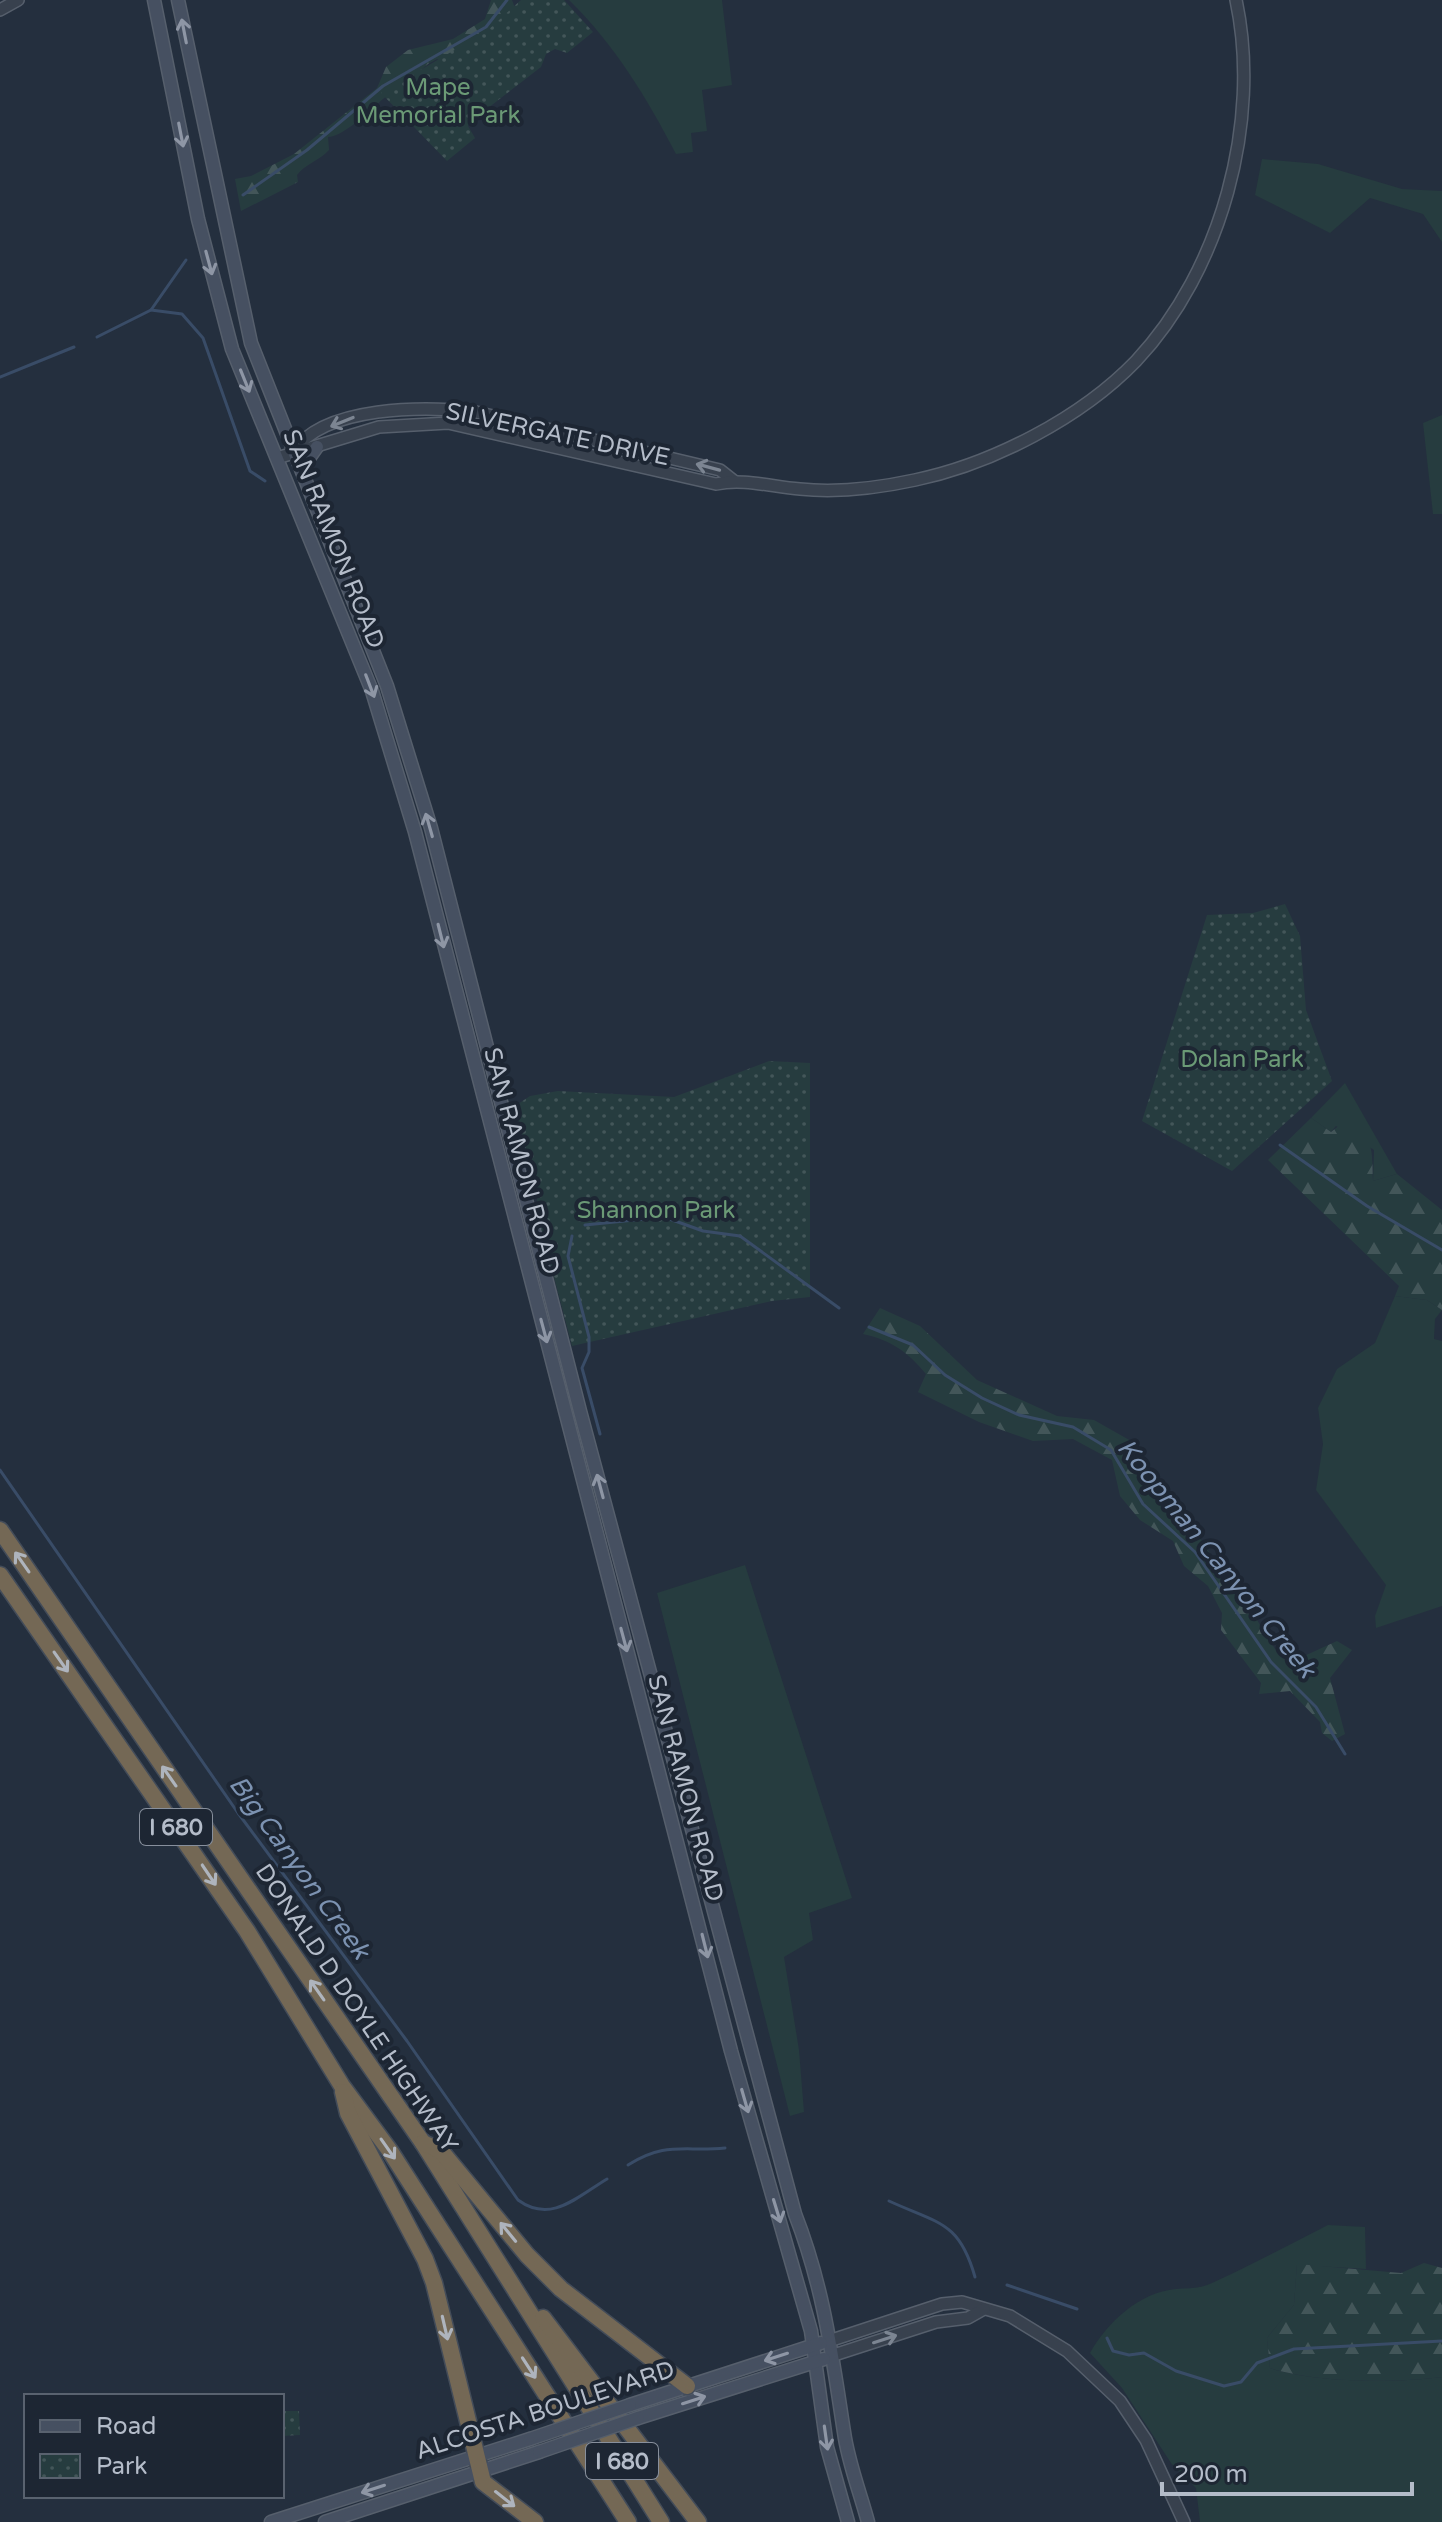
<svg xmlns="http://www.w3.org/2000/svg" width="1442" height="2522" font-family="'Varela Round',sans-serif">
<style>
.grass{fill:#263c3f}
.forest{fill:url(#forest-firs)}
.park{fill:url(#park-dots)}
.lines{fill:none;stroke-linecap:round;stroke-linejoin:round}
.stream{stroke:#394c67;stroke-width:3}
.tertiary-casing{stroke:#565f6c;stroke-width:14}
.secondary-casing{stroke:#565f6c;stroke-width:15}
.motorway-casing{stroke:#434c59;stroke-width:19}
.tertiary{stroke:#38414e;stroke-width:11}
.secondary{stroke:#465061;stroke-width:12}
.motorway{stroke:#746855;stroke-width:16}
.secondary-bridge-casing{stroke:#565f6c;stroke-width:15;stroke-linecap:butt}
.secondary-bridge{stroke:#465061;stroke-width:12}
.oneway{stroke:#8e96a5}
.oneway2{stroke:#7c8592}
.oneway3{stroke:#aeb4bd}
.labels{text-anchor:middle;stroke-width:8;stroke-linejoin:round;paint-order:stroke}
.shield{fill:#1d2633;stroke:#878f9c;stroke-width:2}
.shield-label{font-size:22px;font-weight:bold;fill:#b4bcc9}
.park-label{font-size:24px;fill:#6b9a76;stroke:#1d2633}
.street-label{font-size:24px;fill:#b4bcc9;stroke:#1d2633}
.water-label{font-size:26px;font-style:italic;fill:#7c92b1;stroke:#1d2633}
</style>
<defs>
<pattern id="forest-firs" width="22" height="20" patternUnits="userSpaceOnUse" patternTransform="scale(2)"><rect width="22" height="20" fill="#263c3f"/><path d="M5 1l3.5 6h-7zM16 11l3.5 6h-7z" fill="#435659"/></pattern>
<pattern id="park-dots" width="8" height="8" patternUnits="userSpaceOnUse" patternTransform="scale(2)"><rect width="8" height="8" fill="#263c3f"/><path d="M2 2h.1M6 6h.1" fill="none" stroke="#435659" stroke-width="1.8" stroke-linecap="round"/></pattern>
</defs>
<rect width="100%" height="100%" fill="#242f3e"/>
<!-- grass -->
<g class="grass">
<path d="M569 0H722L732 85 702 90 707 131 691 133 693 152 676 154C647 98 615 45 569 0Z"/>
<path d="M1262 159 1318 164 1402 189 1442 191V242L1423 214 1370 198 1330 233 1255 195Z"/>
<path d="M1442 415V514H1433L1423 423Z"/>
<path d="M1345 1083 1397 1174 1373 1181 1374 1150 1336 1126 1331 1132 1311 1118Z"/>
<path d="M1395 1296 1427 1300 1442 1310 1435 1319 1434 1339 1442 1341V1606L1376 1628 1375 1616 1386 1585 1316 1490 1323 1444 1318 1408 1337 1369 1375 1343Z"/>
<path d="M745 1565 852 1898 809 1913 813 1940 784 1957 799 2050 804 2112 790 2116 657 1593Z"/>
<path d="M1328 2225 1365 2227 1366 2269 1297 2265 1294 2305 1267 2338 1270 2368C1314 2383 1396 2383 1442 2377V2522H1200L1196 2488 1171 2463 1122 2388 1090 2353C1107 2323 1139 2292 1176 2289 1188 2288 1200 2289 1212 2283 1251 2265 1289 2245 1328 2225Z"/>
</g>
<!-- forest -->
<g class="forest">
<path d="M491 0H512L516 11 452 67 437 59C419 68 422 72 410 83 405 87 398 88 393 91 376 103 347 136 328 137L329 150C319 161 305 164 297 175L298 182 241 211 235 179 251 176 294 154 377 88 386 67 408 50 453 39 485 19Z"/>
<path d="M1311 1118 1331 1132 1346 1120C1375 1132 1372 1155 1373 1181L1397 1174 1442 1210V1310L1427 1300 1395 1296 1399 1286 1268 1160Z"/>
<path d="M880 1308 920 1326 977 1380 1057 1416 1094 1420 1131 1441 1152 1476 1154 1491 1170 1510 1187 1519 1225 1576 1224 1581 1257 1620 1275 1649 1302 1657 1337 1641 1352 1650 1330 1678 1345 1734 1332 1741 1322 1733 1320 1722 1290 1691 1259 1694 1261 1683 1221 1630 1222 1613 1208 1586 1184 1566 1173 1541 1140 1520 1120 1496 1112 1460 1073 1439 1033 1441 979 1422 918 1392 926 1374C908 1352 891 1340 863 1334Z"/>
<path d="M1424 2263 1442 2268V2377C1395 2383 1315 2383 1270 2368L1267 2338 1294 2305 1297 2264 1401 2273Z"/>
</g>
<!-- park -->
<g class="park">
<path d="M521 0H564L593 32 567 53 555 49 546 54 541 67 488 108 472 114 468 126 475 138 447 161 381 93 487 31Z"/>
<path d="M1285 904 1300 936 1306 1010 1332 1081 1232 1171 1142 1121 1207 915 1253 913Z"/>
<path d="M769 1061 810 1063V1297L772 1301 572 1346 538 1216 537 1195 517 1114 518 1104 530 1096 558 1091 674 1097Z"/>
<path d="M282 2411H299L300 2435 282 2436Z"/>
</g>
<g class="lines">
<!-- stream -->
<g class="stream">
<path d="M243 195 307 150 383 86 486 27 507 0"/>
<path d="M151 310 182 314 203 338 250 471 265 481"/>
<path d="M97 337 151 310 186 260"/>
<path d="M0 377 74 347"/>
<path d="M1280 1145 1367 1206 1442 1250"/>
<path d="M585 1225 664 1217 703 1231 740 1236 839 1308"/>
<path d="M572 1236 568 1256 589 1337V1352L582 1368 600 1434"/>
<path d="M869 1327 913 1345 945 1375 982 1398 1019 1415 1073 1427 1111 1450 1143 1504 1195 1552 1271 1662 1316 1707 1345 1754"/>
<path d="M0 1470 238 1813 407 2041 518 2200C551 2224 577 2197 607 2179"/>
<path d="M628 2165C666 2141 684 2152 725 2148"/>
<path d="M889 2201C939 2224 959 2221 975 2277"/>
<path d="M1007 2285 1077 2309"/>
<path d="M1107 2338 1113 2351 1129 2355 1144 2353 1176 2371 1224 2386 1241 2382 1257 2363 1294 2349 1442 2341"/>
</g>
<defs>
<g id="tertiary">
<path d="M0 10 18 0"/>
<path d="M293 452C324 405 426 406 476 412L720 470 734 481"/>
<path d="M277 458 379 427 448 423 716 484C744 478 772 487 800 489 838 493 878 488 915 480 992 464 1081 418 1136 361 1221 271 1262 121 1236 0"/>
<path d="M832 2340 942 2304 962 2302 1010 2316 1067 2351 1120 2401 1146 2440 1184 2522"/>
<path d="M834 2355 936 2322 968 2318 984 2309"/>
</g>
<g id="secondary">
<path d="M154 0 198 219 232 349 372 691 415 832 731 2051 811 2331 827 2447 848 2522"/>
<path d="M178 0 251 343 387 686 431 828 580 1411 795 2214C824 2288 832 2355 844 2432 848 2462 860 2492 868 2522"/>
<path d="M304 475 307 461 317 447"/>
<path d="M630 2405 821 2343"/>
<path d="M638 2418 824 2359"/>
<path d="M271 2522 530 2439"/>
<path d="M325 2522 539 2452"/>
</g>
<g id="motorway">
<path d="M0 1530 423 2143 661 2522"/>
<path d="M0 1575 247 1931 342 2086 390 2151 628 2522"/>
<path d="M343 2092 348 2113 425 2259 434 2283 483 2482 535 2522"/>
<path d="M423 2143 441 2151 527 2255 561 2289 687 2386"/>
<path d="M543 2318 698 2522"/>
</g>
</defs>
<!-- tertiary casing -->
<use href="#tertiary" class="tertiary-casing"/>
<!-- secondary casing -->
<use href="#secondary" class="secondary-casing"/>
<!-- motorway casing -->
<use href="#motorway" class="motorway-casing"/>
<!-- tertiary -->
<use href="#tertiary" class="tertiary"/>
<!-- secondary -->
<use href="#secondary" class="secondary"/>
<!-- motorway -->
<use href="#motorway" class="motorway"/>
<defs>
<g id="secondary-bridge">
<path d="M530 2439 630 2405"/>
<path d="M539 2452 638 2418"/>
</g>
</defs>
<!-- secondary-bridge casing -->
<use href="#secondary-bridge" class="secondary-bridge-casing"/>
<!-- secondary-bridge -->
<use href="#secondary-bridge" class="secondary-bridge"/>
</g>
<!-- one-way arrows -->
<defs><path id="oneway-shaft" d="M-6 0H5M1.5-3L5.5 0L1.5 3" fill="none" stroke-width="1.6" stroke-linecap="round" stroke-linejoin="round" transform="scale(2)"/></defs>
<g class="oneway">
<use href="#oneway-shaft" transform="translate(184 31) rotate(-101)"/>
<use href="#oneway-shaft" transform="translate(181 135) rotate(79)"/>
<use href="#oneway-shaft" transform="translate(209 263) rotate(75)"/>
<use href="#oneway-shaft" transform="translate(245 381) rotate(68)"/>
<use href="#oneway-shaft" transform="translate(370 686) rotate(69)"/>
<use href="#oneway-shaft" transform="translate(429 825) rotate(-106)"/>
<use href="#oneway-shaft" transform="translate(441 936) rotate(76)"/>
<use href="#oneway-shaft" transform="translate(544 1331) rotate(75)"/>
<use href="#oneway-shaft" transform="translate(600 1486) rotate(-105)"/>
<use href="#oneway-shaft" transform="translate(624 1640) rotate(75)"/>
<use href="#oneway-shaft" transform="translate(705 1946) rotate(76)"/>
<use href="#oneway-shaft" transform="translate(745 2101) rotate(74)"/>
<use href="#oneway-shaft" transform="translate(777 2211) rotate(73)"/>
<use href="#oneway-shaft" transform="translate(776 2357) rotate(162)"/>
<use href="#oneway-shaft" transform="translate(694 2400) rotate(-18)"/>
<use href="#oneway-shaft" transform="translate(826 2438) rotate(82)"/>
<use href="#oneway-shaft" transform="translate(373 2489) rotate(162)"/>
</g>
<g class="oneway2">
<use href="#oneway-shaft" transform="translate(342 422) rotate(158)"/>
<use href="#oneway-shaft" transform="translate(708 467) rotate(-165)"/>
<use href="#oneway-shaft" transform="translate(885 2339) rotate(-18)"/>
</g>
<g class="oneway3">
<use href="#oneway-shaft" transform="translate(22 1562) rotate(-125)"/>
<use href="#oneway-shaft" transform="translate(61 1662) rotate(55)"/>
<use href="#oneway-shaft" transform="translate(169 1776) rotate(-125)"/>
<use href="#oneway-shaft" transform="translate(209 1875) rotate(56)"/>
<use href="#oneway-shaft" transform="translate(317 1990) rotate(-125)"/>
<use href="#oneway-shaft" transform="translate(388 2149) rotate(55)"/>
<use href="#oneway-shaft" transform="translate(508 2232) rotate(-129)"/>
<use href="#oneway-shaft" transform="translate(445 2328) rotate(77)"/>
<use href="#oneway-shaft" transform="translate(529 2368) rotate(57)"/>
<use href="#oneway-shaft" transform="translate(505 2499) rotate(38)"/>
</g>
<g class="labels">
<!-- shield labels -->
<g class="shield">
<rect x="140" y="1809" width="72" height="36" rx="6"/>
<rect x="586" y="2443" width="72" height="36" rx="6"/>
</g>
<g class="shield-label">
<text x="176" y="1835">I 680</text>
<text x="622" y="2469">I 680</text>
</g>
<!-- park labels -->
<g class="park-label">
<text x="438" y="95">Mape<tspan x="438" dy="28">Memorial Park</tspan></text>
<text x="1242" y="1067">Dolan Park</text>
<text x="656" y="1218">Shannon Park</text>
</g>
<!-- street labels -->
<g class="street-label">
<text transform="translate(558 434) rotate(12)" y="8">SILVERGATE DRIVE</text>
<text transform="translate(334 539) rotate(68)" y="8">SAN RAMON ROAD</text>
<text transform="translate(522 1161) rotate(75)" y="8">SAN RAMON ROAD</text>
<text transform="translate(686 1788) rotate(75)" y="8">SAN RAMON ROAD</text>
<text transform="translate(357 2008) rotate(56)" y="8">DONALD D DOYLE HIGHWAY</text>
<text transform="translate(545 2410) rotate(-18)" y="8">ALCOSTA BOULEVARD</text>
</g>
<!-- water labels -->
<g class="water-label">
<text transform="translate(1217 1558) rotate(51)" y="9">Koopman Canyon Creek</text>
<text transform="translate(300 1867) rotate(54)" y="9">Big Canyon Creek</text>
</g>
</g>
<!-- legend -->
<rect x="24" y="2394" width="260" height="104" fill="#1d2633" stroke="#59626f" stroke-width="2"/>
<rect x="40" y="2420" width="40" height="12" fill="#465061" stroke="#59626f" stroke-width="2"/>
<text x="96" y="2434" font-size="24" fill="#b4bcc9">Road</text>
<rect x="40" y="2454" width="40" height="24" fill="url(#park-dots)" stroke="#59626f" stroke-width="2"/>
<text x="96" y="2474" font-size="24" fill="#b4bcc9">Park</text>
<!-- scale -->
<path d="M1162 2482v12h250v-12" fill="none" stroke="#b4bcc9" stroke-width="4"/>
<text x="1174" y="2482" font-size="24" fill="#b4bcc9" stroke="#1d2633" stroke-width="6" paint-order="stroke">200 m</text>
</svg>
